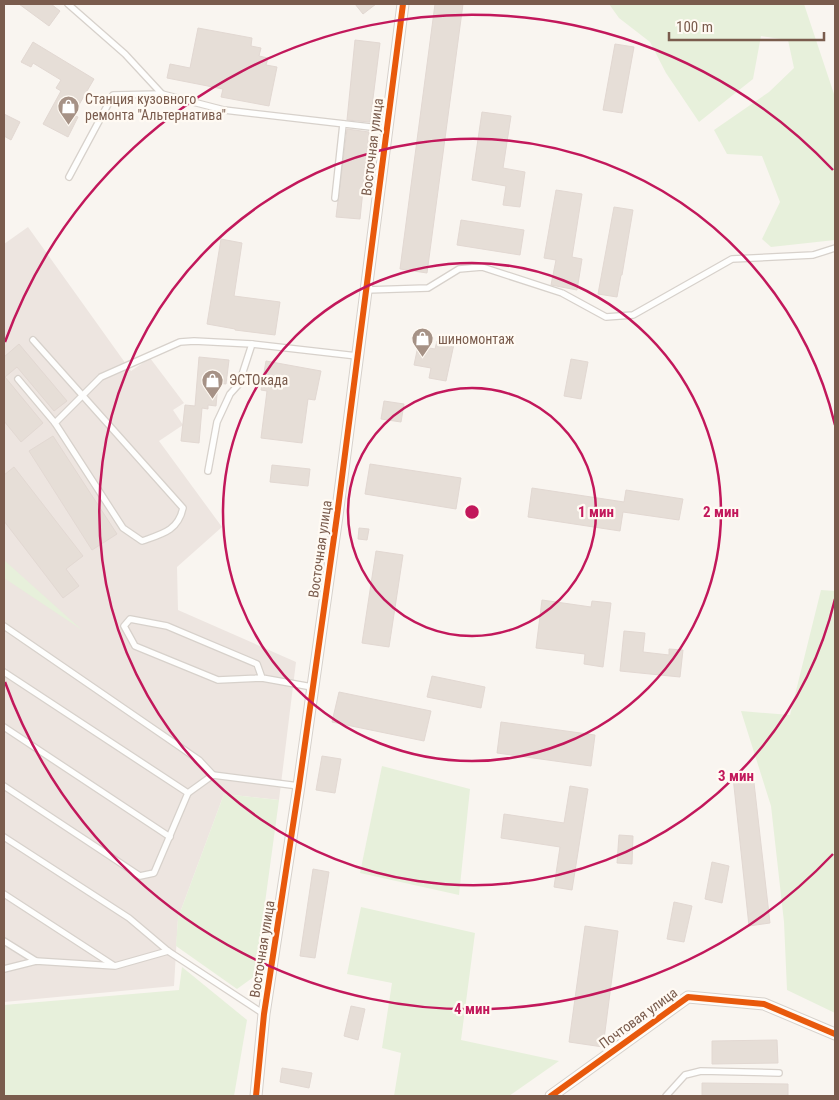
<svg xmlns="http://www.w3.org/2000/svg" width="839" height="1100" font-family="'Roboto Condensed',sans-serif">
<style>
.industrial{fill:#ede5e0}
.green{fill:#e7f0db}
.building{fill:#e6ded7;stroke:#e2d8d2}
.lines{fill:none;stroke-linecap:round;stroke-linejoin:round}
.lane-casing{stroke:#d7d1cb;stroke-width:8}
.street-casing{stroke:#d7d1cb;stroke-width:13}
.lane{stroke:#fefefd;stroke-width:5.5}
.street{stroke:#fefefd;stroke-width:11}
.cycleway-casing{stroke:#fffaf3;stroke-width:9}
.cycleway{stroke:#e8590c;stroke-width:6}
.ring{fill:none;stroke:#c2185b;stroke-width:2.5}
.labels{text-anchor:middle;stroke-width:4.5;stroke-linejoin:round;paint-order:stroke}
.poi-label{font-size:14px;fill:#7a5c4d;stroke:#fffaf3;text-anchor:start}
.street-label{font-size:14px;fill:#7a5c4d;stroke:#fffaf3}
.centre{fill:#c2185b;stroke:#fffaf3;stroke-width:2.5}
.ring-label{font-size:15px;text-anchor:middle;font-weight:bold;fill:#c2185b;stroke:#fffaf3;stroke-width:4.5;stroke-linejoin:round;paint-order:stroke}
</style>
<rect width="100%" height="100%" fill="#f9f5f0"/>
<!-- industrial -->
<path class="industrial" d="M28 227 131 371 150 358 184 403 173 410 183 425 159 441 222 527 177 567 178 610 296 662 279 800 224 794 178 918 174 986 4 1002V244Z"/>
<!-- green -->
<g class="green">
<path d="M609 4H804L835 97V240L771 247 762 239 780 202 762 156 727 154 714 130 769 92 794 68 788 40 761 36 753 79 699 122 666 73 650 42 619 18Z"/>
<path d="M4 560 82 630 4 578Z"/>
<path d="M821 590 835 591V1013L787 990 784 922 771 806 741 711 790 715Z"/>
<path d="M382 766 470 789 459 895 360 873Z"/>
<path d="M224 794 279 800 255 976 237 989 176 946 178 918Z"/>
<path d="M361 907 475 933 461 1040 559 1061 509 1096H394L401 1053 382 1048 392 983 347 974Z"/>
<path d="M182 967 247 1020 234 1096H4V1005L179 990Z"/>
</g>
<!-- building -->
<g class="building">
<path d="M19 4H51L60 11 49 26Z"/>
<path d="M355 4H376L363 14Z"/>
<path d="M435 4H463L427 273 400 269Z"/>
<path d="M198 28 252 38 251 46 261 48 259 56 268 58 266 65 277 67 269 106 221 97 223 89 167 78 170 64 190 68Z"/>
<path d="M355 40 380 43 370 122 347 120Z"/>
<path d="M33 42 94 79 73 115 78 117 68 137 43 124 61 91 56 88 61 80 33 63 31 67 21 62Z"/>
<path d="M615 44 634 47 622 113 603 110Z"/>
<path d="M482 112 511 116 503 168 525 172 520 207 503 205 506 186 472 180Z"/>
<path d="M4 114 20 122 11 140 4 136Z"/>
<path d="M347 129 369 132 360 219 336 217Z"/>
<path d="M556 190 582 194 572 257 582 259 577 290 551 285 556 260 544 258Z"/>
<path d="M614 207 633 210 622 275H621L617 297 598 294Z"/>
<path d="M461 220 524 230 520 255 457 245Z"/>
<path d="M221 239 242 243 234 296 280 302 275 335 235 330V329L207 324Z"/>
<path d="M437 341 454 344 446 381 429 378 431 368 414 365 418 346 435 349Z"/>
<path d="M19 344 67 401 54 411 17 367 5 377 43 423 21 442 4 421V357Z"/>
<path d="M199 357 229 360 226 384 218 383 216 406 208 405V409L202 408 199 443 181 441 185 405 195 406Z"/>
<path d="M571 359 588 362 581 399 564 396Z"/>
<path d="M266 361 321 371 315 400 308 399 302 443 261 438 267 391 261 390Z"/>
<path d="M384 401 404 404 401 422 381 419Z"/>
<path d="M53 436 117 534 92 550 29 451Z"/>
<path d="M370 464 461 478 456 509 365 494Z"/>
<path d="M272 465 310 469 308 486 270 482Z"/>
<path d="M14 467 83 556 66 569 79 586 63 598 4 521V475Z"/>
<path d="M532 488 624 502 626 490 683 499 679 520 623 512 620 531 528 517Z"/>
<path d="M359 528 369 529 367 540 358 539Z"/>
<path d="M376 551 403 555 389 647 362 643Z"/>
<path d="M542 600 591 607 592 601 611 603 603 667 584 664 585 654 536 648Z"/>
<path d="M624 631 645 633 643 652 669 655V649L683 650 680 677 620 671Z"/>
<path d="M432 676 485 687 481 708 427 697Z"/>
<path d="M339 692 431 711 424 741 332 722Z"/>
<path d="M501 722 595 735 591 766 497 753Z"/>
<path d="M322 756 341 759 335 793 316 790Z"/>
<path d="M753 774 770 923 749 926 733 777Z"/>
<path d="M570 786 588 789 572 890 554 887 560 847 501 838 504 814 564 823Z"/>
<path d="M619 835 633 836 632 864 617 863Z"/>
<path d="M712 862 729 866 722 903 705 899Z"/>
<path d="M313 869 329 872 315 958 300 956Z"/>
<path d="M674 902 692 906 684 942 667 939Z"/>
<path d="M585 926 618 931 603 1047 569 1042Z"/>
<path d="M351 1006 365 1009 358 1040 344 1036Z"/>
<path d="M777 1040 778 1063 712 1064V1041Z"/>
<path d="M282 1068 312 1073 309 1088 280 1082Z"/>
<path d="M702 1083 788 1084V1096H702Z"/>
</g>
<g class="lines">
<defs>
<g id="lane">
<path d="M68 4 125 54 162 94"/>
<path d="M69 177 113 95 162 94 224 110 388 129"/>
<path d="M335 198 343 124"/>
<path d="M366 290 428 288 459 269 482 267 562 293 606 317 633 315 732 259 813 255 835 248"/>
<path d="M33 340 183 508C178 531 162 534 142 541L123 528 55 423 101 377 180 342 194 341 252 344 357 356"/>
<path d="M18 379 55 423"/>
<path d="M208 471 217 422 230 394 239 384 252 344"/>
<path d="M4 626 199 760 213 775 299 786"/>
<path d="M4 672 188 793"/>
<path d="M262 678 257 664 167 626 130 619 124 626 135 646 218 680 262 678 312 687"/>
<path d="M4 727 170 837"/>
<path d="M4 786 140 876 154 873 188 793 213 775"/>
<path d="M4 837 129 918 168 951 264 1014"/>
<path d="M4 894 113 965"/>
<path d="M4 941 36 961"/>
<path d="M4 969 36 961 115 966 168 951"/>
<path d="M666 1096 685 1075 701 1071 779 1073"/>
</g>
<g id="street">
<path d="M256 1096 264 1014 299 786 337 516 403 4"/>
<path d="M551 1096 688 997 764 1004 835 1034"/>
</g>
</defs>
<!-- lane casing -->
<use href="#lane" class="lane-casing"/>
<!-- street casing -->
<use href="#street" class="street-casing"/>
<!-- lane -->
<use href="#lane" class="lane"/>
<!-- street -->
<use href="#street" class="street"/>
<defs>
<g id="cycleway">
<path d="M256 1096 264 1014 299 786 337 516 403 4"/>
<path d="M551 1096 688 997 764 1004 835 1034"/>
</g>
</defs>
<!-- cycleway casing -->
<use href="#cycleway" class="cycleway-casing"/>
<!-- cycleway -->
<use href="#cycleway" class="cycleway"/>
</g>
<!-- distance rings -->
<g class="ring">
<circle cx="472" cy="512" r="124"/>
<circle cx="472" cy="512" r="249"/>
<path d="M835 599A373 373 0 1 1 835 425"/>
<path d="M833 854A497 497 0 0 1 5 682M5 342A497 497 0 0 1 833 170"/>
</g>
<!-- icons -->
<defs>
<symbol id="shop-pin" viewBox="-11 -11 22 30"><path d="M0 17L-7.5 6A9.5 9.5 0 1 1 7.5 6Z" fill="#a69286" stroke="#fffaf3"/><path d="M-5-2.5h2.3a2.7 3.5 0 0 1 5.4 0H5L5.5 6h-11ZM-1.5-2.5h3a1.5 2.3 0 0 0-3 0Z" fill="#fff"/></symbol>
</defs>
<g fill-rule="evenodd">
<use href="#shop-pin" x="56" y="94" width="25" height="34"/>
<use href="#shop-pin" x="410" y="326" width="25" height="34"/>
<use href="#shop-pin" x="200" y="368" width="25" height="34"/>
</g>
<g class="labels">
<!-- poi labels -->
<g class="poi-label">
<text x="85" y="104">Станция кузовного<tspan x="85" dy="16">ремонта "Альтернатива"</tspan></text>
<text x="438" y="344">шиномонтаж</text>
<text x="229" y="385">ЭСТОкада</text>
</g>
<!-- street labels -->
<g class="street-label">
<text transform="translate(372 147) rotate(-83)" y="5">Восточная улица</text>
<text transform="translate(320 549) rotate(-82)" y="5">Восточная улица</text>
<text transform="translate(262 949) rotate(-81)" y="5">Восточная улица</text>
<text transform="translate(638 1018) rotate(-36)" y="5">Почтовая улица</text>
</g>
</g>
<circle cx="472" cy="512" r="8" class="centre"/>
<g class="ring-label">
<text x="596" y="517">1 мин</text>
<text x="721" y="517">2 мин</text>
<text x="736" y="781">3 мин</text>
<text x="472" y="1014">4 мин</text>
</g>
<!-- border -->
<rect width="839" height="1100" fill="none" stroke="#7a5c4d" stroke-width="10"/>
<!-- scale -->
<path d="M669 32v8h155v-8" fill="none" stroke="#7a5c4d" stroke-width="2.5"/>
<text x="676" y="32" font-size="15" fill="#7a5c4d" stroke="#fffaf3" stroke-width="4" paint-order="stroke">100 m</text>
</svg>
